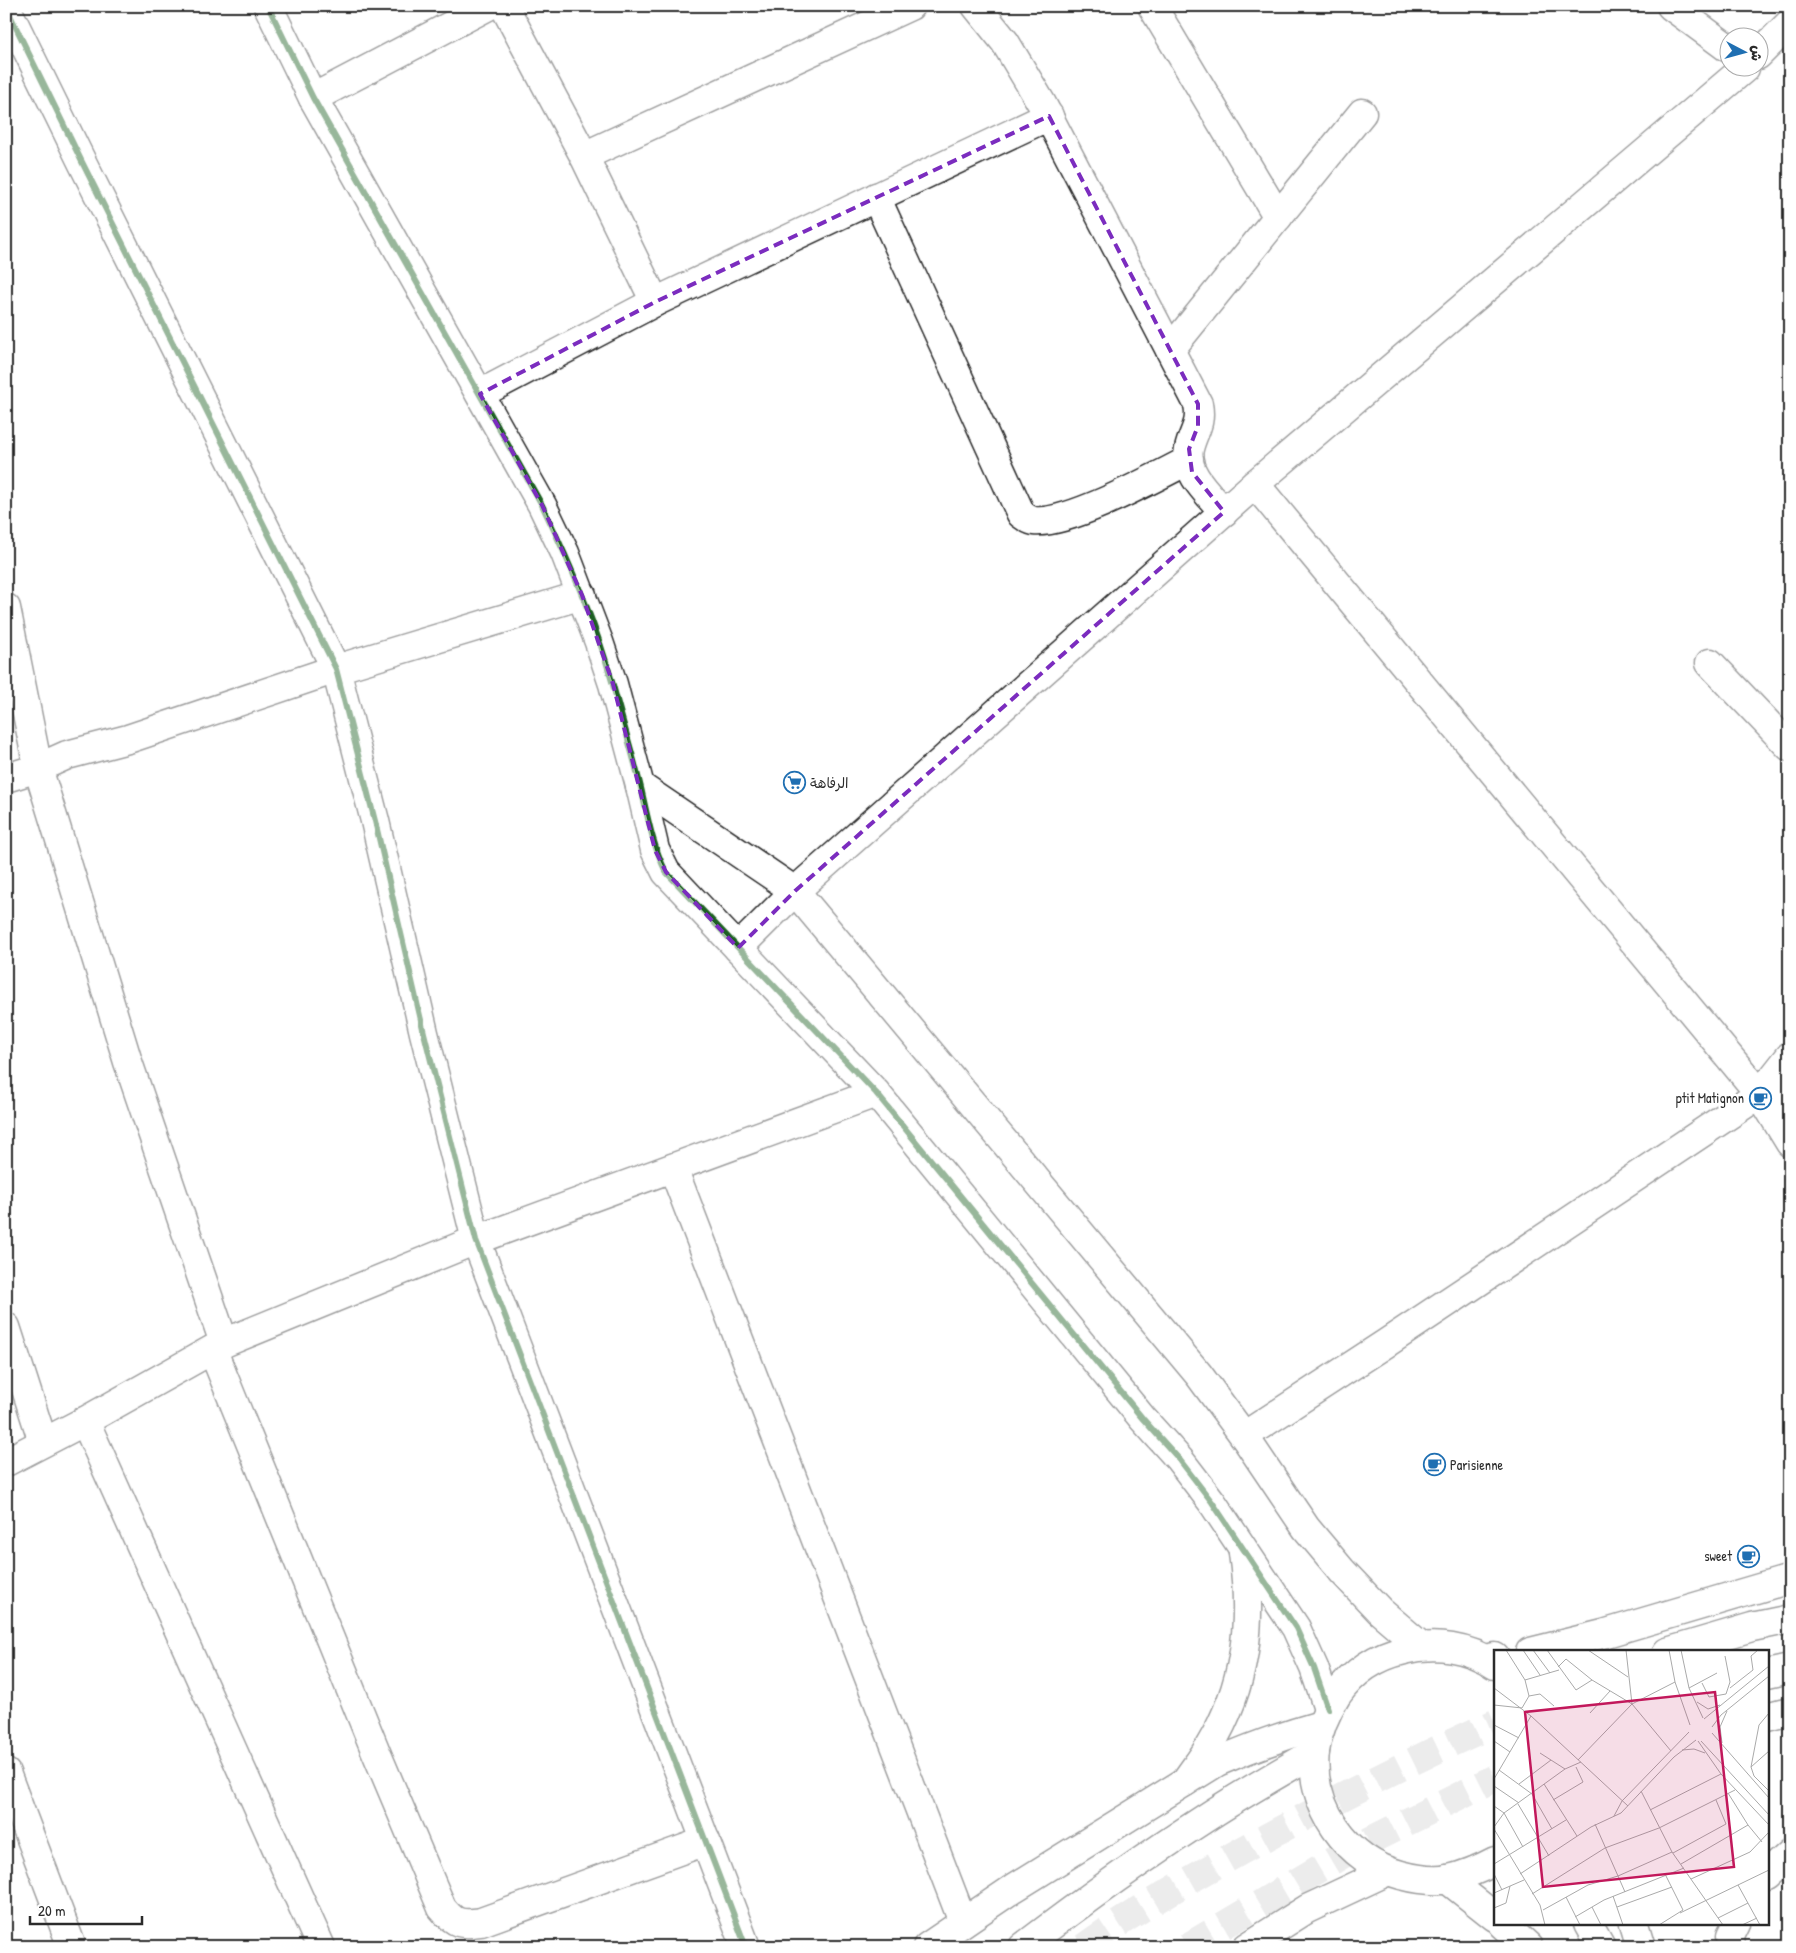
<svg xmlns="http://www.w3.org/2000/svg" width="1796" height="1953" font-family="'Patrick Hand','Playpen Sans Arabic',sans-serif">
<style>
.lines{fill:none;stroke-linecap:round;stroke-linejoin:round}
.trunk-tunnel{stroke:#d5d5d5;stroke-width:28;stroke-dasharray:28 14;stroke-linecap:butt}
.minor-casing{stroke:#2b2b2b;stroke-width:31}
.tertiary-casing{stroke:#2b2b2b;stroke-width:31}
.trunk-casing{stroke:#2b2b2b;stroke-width:31}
.minor{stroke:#fff;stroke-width:28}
.tertiary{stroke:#fff;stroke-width:28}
.trunk{stroke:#fff;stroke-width:28}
.cycleway-casing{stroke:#fff;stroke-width:9}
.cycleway{stroke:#1b5e20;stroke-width:6}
.marked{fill:none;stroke:#7b2cbf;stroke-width:4;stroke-dasharray:10 6;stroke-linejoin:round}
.labels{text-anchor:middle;stroke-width:4.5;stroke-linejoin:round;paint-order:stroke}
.poi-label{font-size:14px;fill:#2b2b2b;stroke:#fff;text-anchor:start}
.inset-road{fill:none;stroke:#aaa;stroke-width:1}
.view{fill:#c2185b;fill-opacity:0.15;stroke:#c2185b;stroke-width:2.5}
.inset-edge{fill:none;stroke:#2b2b2b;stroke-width:2.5}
</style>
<rect width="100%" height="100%" fill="#fff"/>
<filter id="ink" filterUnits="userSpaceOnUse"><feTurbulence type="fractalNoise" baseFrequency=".02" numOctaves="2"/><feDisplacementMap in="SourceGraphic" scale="10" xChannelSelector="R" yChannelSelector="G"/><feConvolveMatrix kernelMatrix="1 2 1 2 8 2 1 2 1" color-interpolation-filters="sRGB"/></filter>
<g filter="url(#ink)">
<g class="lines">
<!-- trunk-tunnel -->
<g class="trunk-tunnel">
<path d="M1084 1947C1134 1911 1189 1880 1243 1850 1326 1805 1409 1761 1495 1723"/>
<path d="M1187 1947 1349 1851 1495 1778"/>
</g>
<defs>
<g id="minor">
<path d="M268 6 313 98 542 505 565 553 599 642 613 684 640 786 655 850 666 872 738 948"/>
<path d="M504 6 584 156 655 302"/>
<path d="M976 6 1005 42 1042 104 1198 404C1202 425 1193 431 1189 449 1184 474 1210 495 1224 512"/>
<path d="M1152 6 1278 217"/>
<path d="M1671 6 1728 48"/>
<path d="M6 7 82 162 336 669 375 821 424 1033 476 1240 746 1947"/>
<path d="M313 98 488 6"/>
<path d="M584 156 910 6"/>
<path d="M876 197 1021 514C1025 517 1029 520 1034 521 1068 525 1156 477 1189 460"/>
<path d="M1170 350 1362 113"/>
<path d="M480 394 655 302 1049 116"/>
<path d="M1255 484 1760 1094 1790 1093"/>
<path d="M6 608 38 768 67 755 128 739 336 669 582 595"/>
<path d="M1710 663 1790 747"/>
<path d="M6 778 38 768 128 1062 224 1343"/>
<path d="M640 786 795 891"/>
<path d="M1760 1094 1790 1143"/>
<path d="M673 1168 963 1922"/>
<path d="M6 1327 43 1442"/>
<path d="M213 1351 376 1752 442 1908C455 1924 461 1925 481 1922L706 1841"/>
<path d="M85 1421 321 1947"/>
<path d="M1244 1436 1385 1344 1760 1094 1790 1056"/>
<path d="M6 1462 85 1421 224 1343 476 1240 876 1093"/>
<path d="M6 1773 72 1947"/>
<path d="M1767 1874 1790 1853"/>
<path d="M927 1947 1014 1888 1217 1762C1251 1747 1285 1735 1321 1725"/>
<path d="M1731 1947 1730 1936 1736 1924"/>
</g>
<g id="tertiary">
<path d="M1758 55 1790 23"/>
<path d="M795 891 1199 1375 1244 1436 1306 1528 1342 1571 1380 1611 1421 1646"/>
<path d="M1495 1665C1469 1647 1435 1642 1404 1650 1377 1656 1353 1672 1337 1695 1326 1712 1318 1731 1315 1751 1309 1806 1347 1861 1401 1875 1416 1879 1434 1882 1449 1879 1466 1875 1480 1869 1495 1861"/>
<path d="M1328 1709 1314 1668 1296 1628 1212 1502 1179 1459 1143 1419 876 1093 738 948 795 891 1255 484 1745 68"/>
<path d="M1185 1782C1193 1770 1202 1759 1209 1747 1246 1686 1253 1623 1243 1553"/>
<path d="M1447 1879 1495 1917"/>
<path d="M1503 1924 1528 1947"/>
<path d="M1588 1924 1601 1947"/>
<path d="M1634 1924 1641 1947"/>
</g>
<g id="trunk">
<path d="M1530 1652 1603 1634 1790 1579"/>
<path d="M1667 1652 1752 1627 1790 1619"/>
<path d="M1486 1659 1495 1657"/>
<path d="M1767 1674 1790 1669"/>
<path d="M1767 1717 1790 1711"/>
<path d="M1023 1947C1082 1902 1142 1859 1204 1819 1240 1795 1278 1774 1315 1752"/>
<path d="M1247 1947 1307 1909 1388 1871"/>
</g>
</defs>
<!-- minor casing -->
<use href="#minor" class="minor-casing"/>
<!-- tertiary casing -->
<use href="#tertiary" class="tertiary-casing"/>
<!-- trunk casing -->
<use href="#trunk" class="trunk-casing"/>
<!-- minor -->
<use href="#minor" class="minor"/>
<!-- tertiary -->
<use href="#tertiary" class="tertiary"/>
<!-- trunk -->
<use href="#trunk" class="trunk"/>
<defs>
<g id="cycleway">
<path d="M268 6 313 98 542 505C570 563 596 623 613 685 622 720 633 754 641 788 648 818 652 844 666 872L876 1093 1143 1419 1179 1459 1212 1502 1296 1628 1314 1668 1328 1709"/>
<path d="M6 7 82 162 336 669 375 821 424 1033 476 1240 746 1947"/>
</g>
</defs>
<!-- cycleway casing -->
<use href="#cycleway" class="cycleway-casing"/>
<!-- cycleway -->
<use href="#cycleway" class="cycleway"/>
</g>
</g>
<!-- marked area -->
<path d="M0 0H1796V1953H0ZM1049 116 1198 404V426L1189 449 1192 472 1224 512 795 891 738 948 666 872 655 850 613 684 582 595 542 505 480 394 655 302Z" fill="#fff" fill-opacity=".55" fill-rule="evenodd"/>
<path class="marked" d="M1049 116 1198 404V426L1189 449 1192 472 1224 512 795 891 738 948 666 872 655 850 613 684 582 595 542 505 480 394 655 302Z"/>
<!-- icons -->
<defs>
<symbol id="supermarket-ring" viewBox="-11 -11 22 22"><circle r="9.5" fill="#fff" stroke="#1f6fb2" stroke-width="1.5"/><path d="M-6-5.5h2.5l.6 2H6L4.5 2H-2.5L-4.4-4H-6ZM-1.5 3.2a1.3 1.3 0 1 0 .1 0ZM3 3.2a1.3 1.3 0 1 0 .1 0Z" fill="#1f6fb2"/></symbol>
<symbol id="cafe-ring" viewBox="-11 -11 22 22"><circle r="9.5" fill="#fff" stroke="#1f6fb2" stroke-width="1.5"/><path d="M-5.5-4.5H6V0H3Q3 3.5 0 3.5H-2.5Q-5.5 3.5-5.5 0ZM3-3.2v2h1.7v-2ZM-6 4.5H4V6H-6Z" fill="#1f6fb2"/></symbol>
</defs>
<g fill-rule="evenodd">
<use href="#supermarket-ring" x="782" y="770" width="25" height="25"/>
<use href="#cafe-ring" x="1748" y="1086" width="25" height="25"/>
<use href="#cafe-ring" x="1422" y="1452" width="25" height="25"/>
<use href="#cafe-ring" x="1736" y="1544" width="25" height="25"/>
</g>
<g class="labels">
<!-- poi labels -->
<g class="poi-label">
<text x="810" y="788">الرفاهة</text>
<text x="1744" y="1103" text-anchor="end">ptit Matignon</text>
<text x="1450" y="1470">Parisienne</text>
<text x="1732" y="1561" text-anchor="end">sweet</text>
</g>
</g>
<!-- overview -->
<g transform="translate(1494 1650)">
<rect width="275" height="275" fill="#fff"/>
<path class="inset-road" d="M29 0 46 25M39 0 56 23M53 0 82 40 98 30 138 54 177 101M94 0 134 27M175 0 181 32 196 75M187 0 195 38 209 68M64 17 72 9 98 30M31 30 65 20M208 33 215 47 232 44 236 32 231 6M0 38 37 66 134 156M195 38 223 23M236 38 259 20 257 6 264 0M35 46 46 44 60 56M203 52 214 59 226 55M138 54 181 32M0 55 28 58 35 46 31 30 12 0M96 63 116 41M210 69 275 16M0 75 25 88M218 77 227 65 275 26M218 83 275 148M0 91 16 102M204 91 227 124 275 175M207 91 275 165M228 93 226 77 233 61M188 100 200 99 211 103M275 101 257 117 260 126 275 141M46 103 71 119M84 110 138 54 132 0M257 117 265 75 275 63M5 120 38 144 58 179M0 129 37 66M25 134 57 110M50 134 83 186M0 136 25 153M147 141 178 202 229 275M234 143 254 175M59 150 89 132 82 117M24 154 55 206M0 156 10 163 29 197M156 160 227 124M120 166 128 151 195 82M0 177 10 163 71 119 87 112M0 179 46 255 51 275M179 203 232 174 222 150M0 214 72 170M187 214 254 175 268 192M0 224 8 240M26 224 97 177 127 163 180 107 202 90M197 229 256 202 275 182M244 235 266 275M131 242 124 226 178 202M0 243 30 230M38 244 111 198 165 178 241 140M119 246 129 275M72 247 86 275M98 257 107 275M123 257 178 237M0 258 12 253 16 236M49 260 94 235 124 226 101 174M186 263 275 220M81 267 110 250 190 218M224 268 254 253M165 275 189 260 172 226M248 275 263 268"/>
<path class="view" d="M221 42 240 217 49 237 31 62Z"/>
<rect width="275" height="275" class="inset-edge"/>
</g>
<!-- margin -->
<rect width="1796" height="1953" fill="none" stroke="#fff" stroke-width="25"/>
<rect x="12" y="12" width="1771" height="1928" fill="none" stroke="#2b2b2b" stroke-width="2" filter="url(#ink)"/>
<!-- north arrow -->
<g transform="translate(1744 52) rotate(96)"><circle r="24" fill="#ffffff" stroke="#aaaaaa"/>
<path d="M0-4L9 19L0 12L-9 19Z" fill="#1f6fb2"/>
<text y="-8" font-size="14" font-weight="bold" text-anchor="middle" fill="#2b2b2b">ش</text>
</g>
<!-- scale -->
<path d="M30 1916v8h112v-8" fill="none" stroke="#2b2b2b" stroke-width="2.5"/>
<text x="38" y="1916" font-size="15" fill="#2b2b2b" stroke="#ffffff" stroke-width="4" paint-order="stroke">20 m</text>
</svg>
